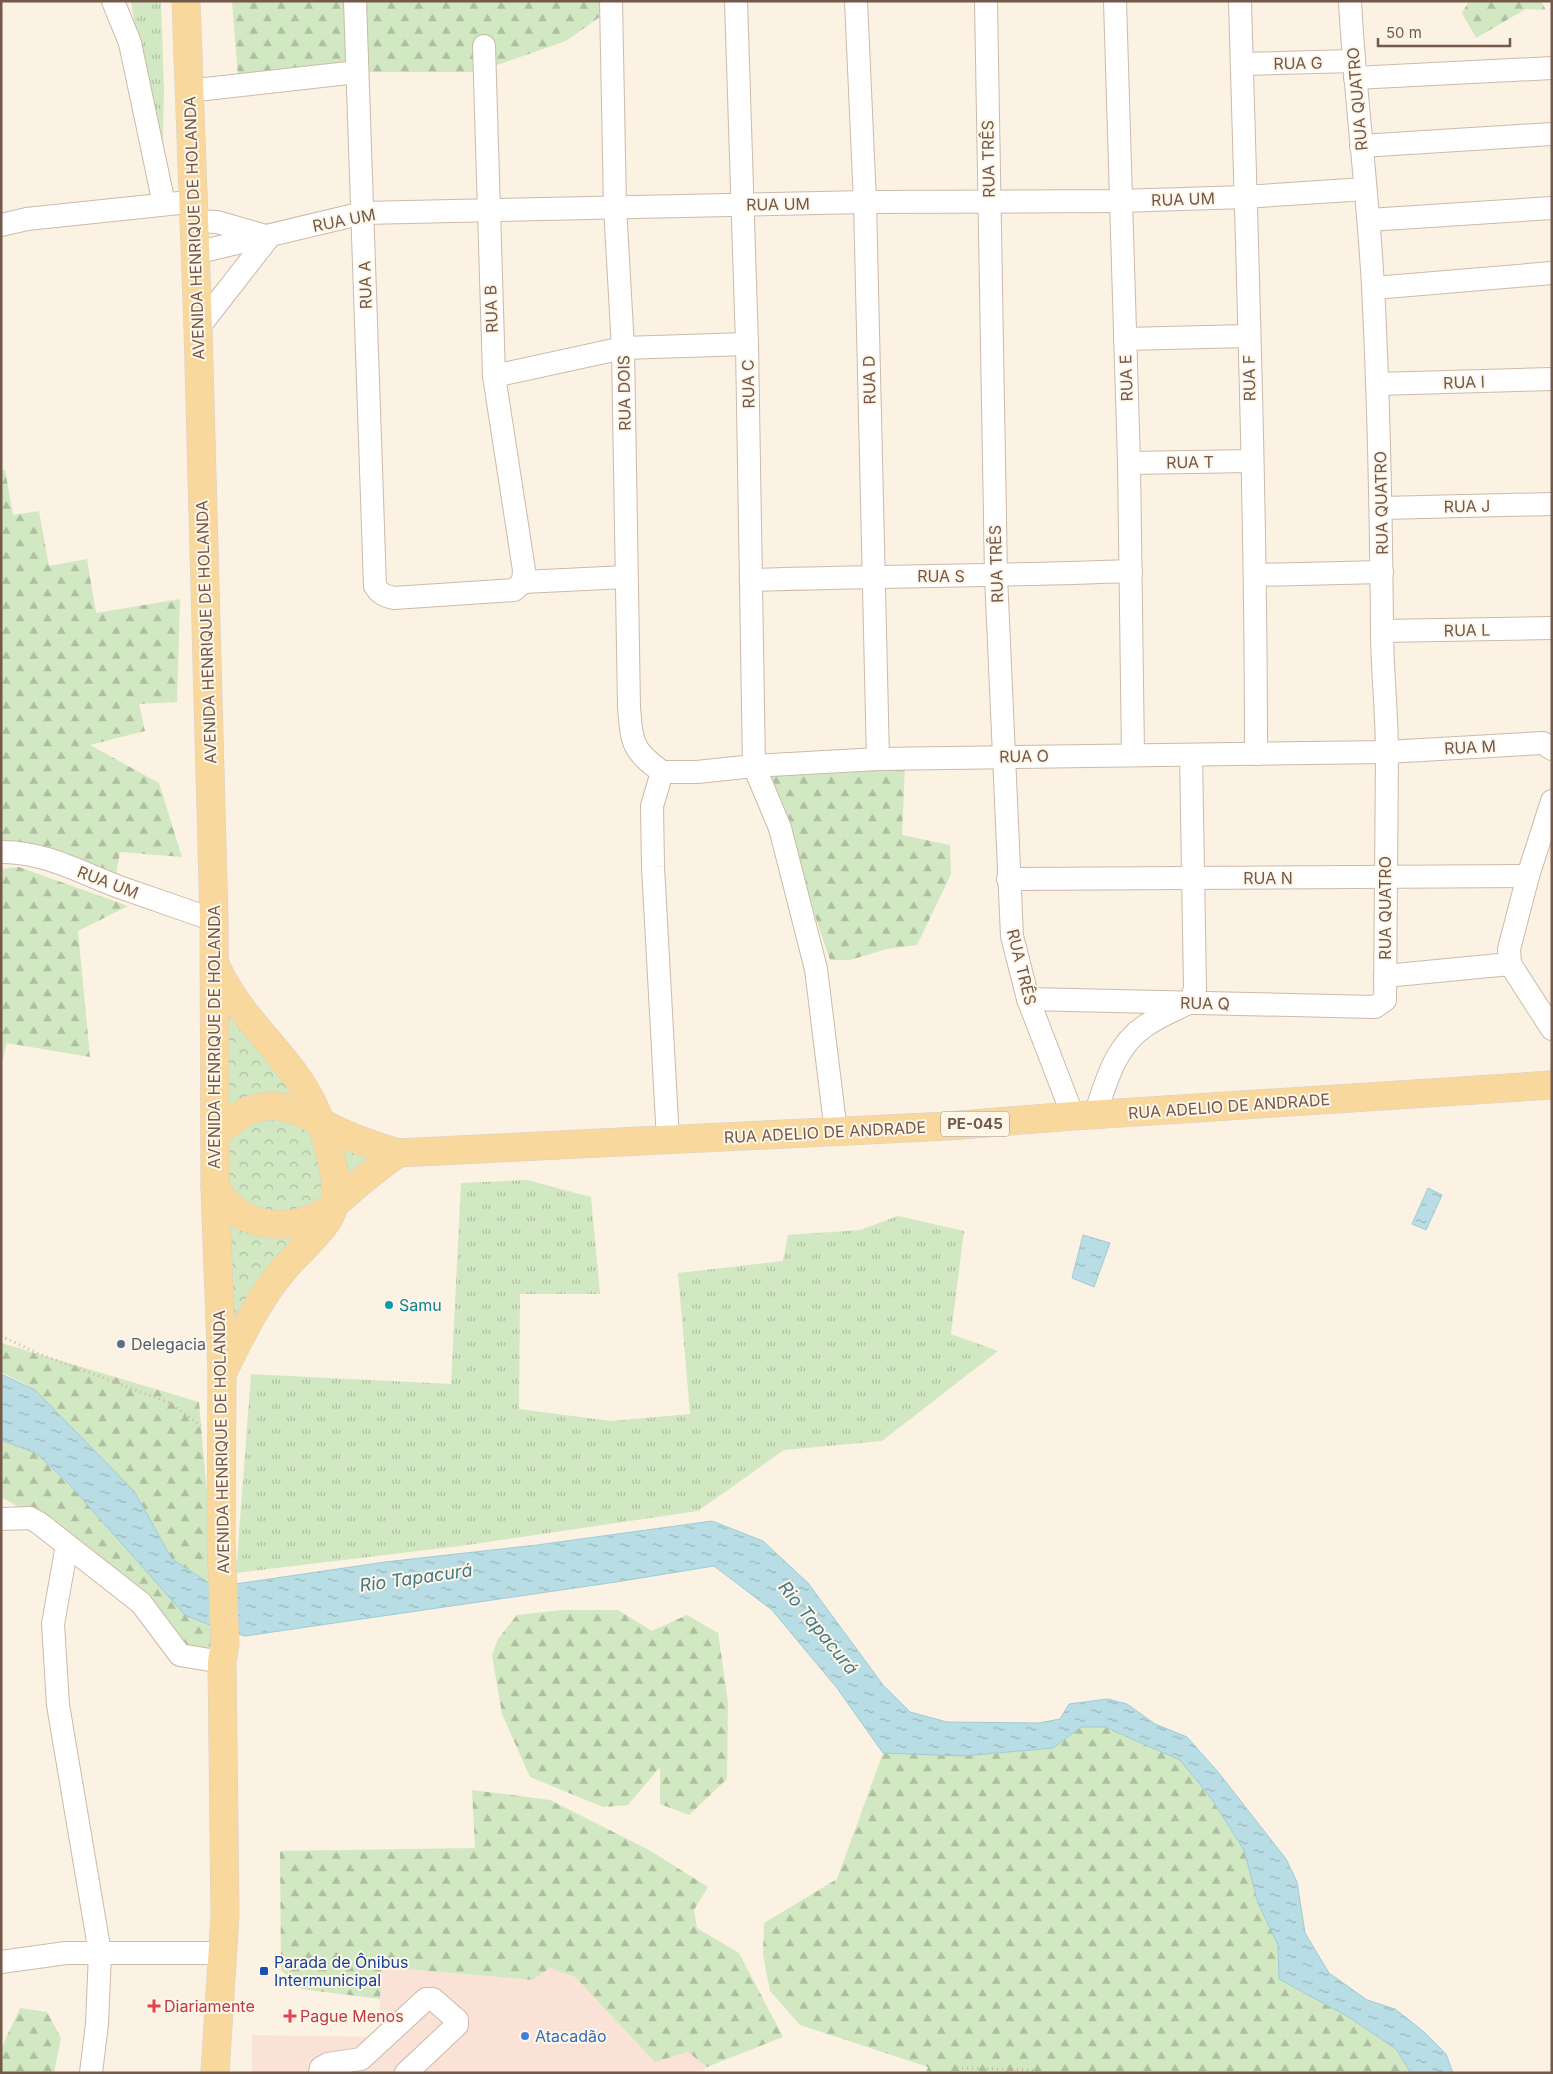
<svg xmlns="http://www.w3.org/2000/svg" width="1553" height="2074" font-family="Inter,sans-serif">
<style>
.commercial{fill:#fbe2d7}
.grass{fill:url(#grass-tufts)}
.forest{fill:url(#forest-firs)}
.park{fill:url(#park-crowns)}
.water{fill:url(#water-ripples);stroke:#9fccd5}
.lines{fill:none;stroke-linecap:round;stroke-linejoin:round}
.minor-casing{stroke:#ccbaaa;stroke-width:24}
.major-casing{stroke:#d8d1cc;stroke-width:29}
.path{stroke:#d4b59f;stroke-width:3;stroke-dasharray:1 4;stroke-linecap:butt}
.minor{stroke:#fff;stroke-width:22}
.major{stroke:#f8d89d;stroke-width:28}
.culture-dot{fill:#0f9aa8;stroke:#fef6e9;stroke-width:2}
.service-dot{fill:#5c6f8a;stroke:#fef6e9;stroke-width:2}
.transit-dot{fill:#1a4fb4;stroke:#fef6e9;stroke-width:2}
.health-dot{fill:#e0444e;stroke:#fef6e9;stroke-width:2}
.shop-dot{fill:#3f7fe0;stroke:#fef6e9;stroke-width:2}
.labels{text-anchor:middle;stroke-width:4;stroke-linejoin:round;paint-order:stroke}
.shield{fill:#fef6e9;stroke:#9c887a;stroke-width:1}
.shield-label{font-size:15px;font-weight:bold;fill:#72594a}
.street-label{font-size:16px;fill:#72594a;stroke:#fef6e9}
.culture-label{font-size:16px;fill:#0d838f;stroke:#fef6e9;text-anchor:start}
.service-label{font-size:16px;fill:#4e5e75;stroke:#fef6e9;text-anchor:start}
.transit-label{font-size:16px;fill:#164399;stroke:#fef6e9;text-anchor:start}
.health-label{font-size:16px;fill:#be3a42;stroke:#fef6e9;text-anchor:start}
.shop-label{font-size:16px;fill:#366cbe;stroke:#fef6e9;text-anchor:start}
.water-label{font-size:18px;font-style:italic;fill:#457985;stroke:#fef6e9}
</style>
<defs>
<pattern id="grass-tufts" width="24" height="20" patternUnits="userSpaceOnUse" patternTransform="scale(1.25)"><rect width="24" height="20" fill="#d1e8c2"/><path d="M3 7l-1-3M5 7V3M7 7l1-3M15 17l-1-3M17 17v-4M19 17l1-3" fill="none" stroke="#aebfa0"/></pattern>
<pattern id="forest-firs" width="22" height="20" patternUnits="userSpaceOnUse" patternTransform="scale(1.25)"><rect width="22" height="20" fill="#d1e8c2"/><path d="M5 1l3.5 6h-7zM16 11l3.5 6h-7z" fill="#aebfa0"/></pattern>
<pattern id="park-crowns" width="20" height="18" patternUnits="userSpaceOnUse" patternTransform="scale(1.25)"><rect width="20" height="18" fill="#d1e8c2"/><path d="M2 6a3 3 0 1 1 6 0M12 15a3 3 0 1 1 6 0" fill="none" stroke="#aebfa0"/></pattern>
<pattern id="water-ripples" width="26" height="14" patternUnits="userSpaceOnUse" patternTransform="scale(1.25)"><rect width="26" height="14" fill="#b8dde4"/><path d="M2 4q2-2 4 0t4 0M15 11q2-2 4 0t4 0" fill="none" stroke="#9ab6bb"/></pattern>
</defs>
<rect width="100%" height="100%" fill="#fbf2e3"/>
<!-- commercial -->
<path class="commercial" d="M381 1967 533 1980 550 1968 575 1977 655 2062 688 2052 707 2067 701 2073H252V2035L379 2037Z"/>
<!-- grass -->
<g class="grass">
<path d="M131 1H161L164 90 163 140 152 137Z"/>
<path d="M527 1180 591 1197 600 1294H520L519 1409 611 1421 690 1414 678 1273 783 1261 788 1235 860 1230 898 1216 964 1231 951 1334 998 1351 882 1441 784 1450 698 1511 460 1546 236 1573 251 1374 451 1384 461 1183Z"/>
</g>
<!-- forest -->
<g class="forest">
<path d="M232 1H622L566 41 477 72H357L238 77Z"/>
<path d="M1469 1H1541L1546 10 1526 9 1476 38 1462 13Z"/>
<path d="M5 470 13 515 39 511 49 566 87 559 96 613 180 599 177 702 139 704 145 731 90 745 159 783 182 857 120 852 115 880 1 854V471Z"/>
<path d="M905 765 902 835 950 845 951 874 917 945 887 949 850 960H830L767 774Z"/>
<path d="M19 867 128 906 78 931 90 1057 7 1043 1 1065V869Z"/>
<path d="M1 1343 199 1402 215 1587 172 1559 134 1491 30 1387 1 1372Z"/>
<path d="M1 1440 36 1453 217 1628 218 1657 182 1652 33 1515 1 1497Z"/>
<path d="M562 1610H618L652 1631 687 1615 718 1633 728 1702 727 1779 689 1815 660 1804V1767L628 1805 603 1807 530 1777 502 1714 492 1655 498 1639 517 1615Z"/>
<path d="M1081 1727H1105L1180 1760 1211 1798 1244 1850 1258 1903 1278 1945 1280 1979 1347 2016 1396 2049 1411 2073H926L928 2067 800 2025 770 1991 763 1955 764 1923 837 1879 883 1753 963 1756 1053 1748Z"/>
<path d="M472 1790 550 1800 649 1850 708 1887 694 1910 697 1928 739 1953 783 2037 707 2067 688 2052 655 2062 575 1977 550 1968 533 1980 382 1967 380 1999 301 1989 281 1970 280 1851 475 1848Z"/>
<path d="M20 2008 47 2012 61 2038 54 2073H1V2049Z"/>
</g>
<!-- park -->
<g class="park">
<path d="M218 977 308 1102 228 1121Z"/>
<path d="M254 1112 319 1124 323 1202 278 1219 231 1199 220 1151 234 1124Z"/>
<path d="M327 1125 388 1155 340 1197Z"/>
<path d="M220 1200 249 1228 318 1220 225 1350Z"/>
</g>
<!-- water -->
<g class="water">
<path d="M1428 1188 1442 1195 1426 1230 1412 1224Z"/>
<path d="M1083 1235 1110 1243 1094 1287 1072 1278Z"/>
<path d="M1 1374 35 1390 134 1491 172 1559 215 1587 385 1562 537 1545 712 1521 763 1541 808 1583 883 1685 910 1712 947 1722 1039 1723 1060 1719 1069 1704 1108 1699 1127 1704 1155 1724 1187 1737 1218 1772 1286 1859 1297 1882 1305 1933 1329 1973 1367 2000 1395 2009 1423 2031 1446 2054 1453 2073H1411L1396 2049 1347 2016 1279 1979 1278 1945 1258 1903 1244 1850 1211 1798 1180 1760 1105 1727H1081L1053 1748 963 1756 883 1753 837 1688 772 1610 714 1566 616 1582 245 1636 217 1628 185 1615 69 1484 36 1453 1 1440Z"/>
</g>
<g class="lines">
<defs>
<g id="minor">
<path d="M113 1 130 43 164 204"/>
<path d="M355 1 375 586C380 594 385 596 394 598L514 590 523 582 524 570 494 376 484 46"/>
<path d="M611 1 615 207 623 348 629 707C632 744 632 750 662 772"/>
<path d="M736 1 747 344 754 766 780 828 816 969 836 1132"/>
<path d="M856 1 865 202 878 759"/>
<path d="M986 1 996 576 1012 936 1028 999 1073 1116"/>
<path d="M1115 1 1129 463 1133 755"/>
<path d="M1240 1C1247 252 1256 503 1256 754"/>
<path d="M1242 64 1353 61"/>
<path d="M1355 78 1552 68"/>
<path d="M188 91 357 72"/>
<path d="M1361 146 1552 134"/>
<path d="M1369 220 1552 208"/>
<path d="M194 221 217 222 269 237 198 328"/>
<path d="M1 225 27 219 179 203"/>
<path d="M195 253 363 213 865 202 1120 201 1245 197 1365 189"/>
<path d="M1374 288 1552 273"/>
<path d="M1125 339 1248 336"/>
<path d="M494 376 623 348 747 344"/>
<path d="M1377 384 1552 379"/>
<path d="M1129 463 1251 461"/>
<path d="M1382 508 1552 504"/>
<path d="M1256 575 1382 572"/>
<path d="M752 580C878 576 1004 576 1131 571"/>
<path d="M523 582 626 577"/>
<path d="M1382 631 1552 628"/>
<path d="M662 772H697L754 766 878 759 1387 752 1543 743 1552 749"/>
<path d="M662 772 652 806 653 867 668 1140"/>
<path d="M1552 801 1528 876 1509 949 1510 964 1552 1029"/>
<path d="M1 852C44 851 83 874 122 888 153 899 183 909 214 920"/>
<path d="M1008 879 1528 876"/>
<path d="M1385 976 1510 964"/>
<path d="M1028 999 1375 1007 1385 1000C1386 918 1387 836 1387 754 1387 712 1382 670 1382 628 1381 515 1379 401 1373 287 1368 191 1355 97 1350 1"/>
<path d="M1095 1115C1106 1082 1115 1046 1145 1026 1159 1016 1175 1010 1190 1002L1195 989 1191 755"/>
<path d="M1 1519 30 1518 39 1523 141 1603 180 1655 222 1662"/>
<path d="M67 1545 53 1624 58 1705 100 1953 97 2024 91 2073"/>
<path d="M1 1962 66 1953H223"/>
<path d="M320 2073 321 2068 328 2064 361 2059 426 1999H433L457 2020V2025L406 2073"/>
</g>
<g id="major">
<path d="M186 1 198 328 214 920 215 1187 222 1374 221 1539 225 1643 222 1662 225 1915 215 2073"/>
<path d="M216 966C235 1009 269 1039 296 1076 315 1102 327 1135 333 1167 337 1185 338 1202 329 1218 318 1237 298 1252 284 1269 258 1300 241 1335 224 1370"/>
<path d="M215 1134C227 1125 239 1113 253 1109 287 1098 312 1119 340 1132 359 1141 378 1147 398 1153L948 1126 1073 1116 1552 1085"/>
<path d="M215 1187C229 1209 245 1221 270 1224 316 1229 332 1205 364 1179 375 1170 386 1162 398 1153"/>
</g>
</defs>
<!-- minor casing -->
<use href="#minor" class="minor-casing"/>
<!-- major casing -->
<use href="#major" class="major-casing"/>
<!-- path -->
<g class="path">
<path d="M1 1336 37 1353 170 1403 201 1426"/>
<path d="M957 2068 1034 2070 1040 2073"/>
</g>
<!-- minor -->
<use href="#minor" class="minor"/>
<!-- major -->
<use href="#major" class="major"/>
</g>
<!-- markers -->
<circle class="culture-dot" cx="389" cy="1305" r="5"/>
<circle class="service-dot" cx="121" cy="1344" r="5"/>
<rect class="transit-dot" x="259" y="1966" width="10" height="10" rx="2.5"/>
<g class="health-dot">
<path d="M151.5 1998.5h5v5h5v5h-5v5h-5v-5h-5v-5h5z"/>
<path d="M287.5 2008.5h5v5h5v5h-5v5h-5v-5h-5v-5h5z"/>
</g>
<circle class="shop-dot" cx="525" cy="2036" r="5"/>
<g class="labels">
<!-- shield labels -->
<rect class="shield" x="941" y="1111.5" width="68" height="25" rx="4"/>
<g class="shield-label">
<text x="975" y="1129">PE-045</text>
</g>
<!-- street labels -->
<g class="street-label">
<text transform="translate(1298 63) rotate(-1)" y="6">RUA G</text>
<text transform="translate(1357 99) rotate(-95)" y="6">RUA QUATRO</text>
<text transform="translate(988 159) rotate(-91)" y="6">RUA TRÊS</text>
<text transform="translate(1183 199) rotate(-2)" y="6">RUA UM</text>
<text transform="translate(778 204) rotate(-1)" y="6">RUA UM</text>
<text transform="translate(344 220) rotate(-11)" y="6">RUA UM</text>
<text transform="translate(194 228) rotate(-92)" y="6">AVENIDA HENRIQUE DE HOLANDA</text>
<text transform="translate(365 285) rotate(-92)" y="6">RUA A</text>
<text transform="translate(491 309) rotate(-92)" y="6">RUA B</text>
<text transform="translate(1126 378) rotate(-92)" y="6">RUA E</text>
<text transform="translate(1249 378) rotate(-91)" y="6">RUA F</text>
<text transform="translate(869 380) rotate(-91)" y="6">RUA D</text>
<text transform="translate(1464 382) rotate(-2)" y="6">RUA I</text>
<text transform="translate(748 384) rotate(-91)" y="6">RUA C</text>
<text transform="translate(624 393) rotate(-91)" y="6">RUA DOIS</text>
<text transform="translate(1190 462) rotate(-1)" y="6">RUA T</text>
<text transform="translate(1381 503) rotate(-91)" y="6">RUA QUATRO</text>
<text transform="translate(1467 506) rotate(-1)" y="6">RUA J</text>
<text transform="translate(996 564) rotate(-92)" y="6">RUA TRÊS</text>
<text x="941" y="582">RUA S</text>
<text transform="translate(1467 630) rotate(-1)" y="6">RUA L</text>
<text transform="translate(206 632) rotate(-92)" y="6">AVENIDA HENRIQUE DE HOLANDA</text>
<text transform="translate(1470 747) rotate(-3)" y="6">RUA M</text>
<text transform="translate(1024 756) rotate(-1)" y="6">RUA O</text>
<text x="1268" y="884">RUA N</text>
<text transform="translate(108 882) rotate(21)" y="6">RUA UM</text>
<text transform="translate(1385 908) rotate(-90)" y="6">RUA QUATRO</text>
<text transform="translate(1022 967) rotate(76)" y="6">RUA TRÊS</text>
<text transform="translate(1205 1003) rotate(1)" y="6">RUA Q</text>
<text transform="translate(214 1037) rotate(-90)" y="6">AVENIDA HENRIQUE DE HOLANDA</text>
<text transform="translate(1229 1106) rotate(-4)" y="6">RUA ADELIO DE ANDRADE</text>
<text transform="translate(825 1132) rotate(-3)" y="6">RUA ADELIO DE ANDRADE</text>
<text transform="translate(221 1442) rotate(-91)" y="6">AVENIDA HENRIQUE DE HOLANDA</text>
</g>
<!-- culture labels -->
<g class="culture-label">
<text x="399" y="1311">Samu</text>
</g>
<!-- service labels -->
<g class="service-label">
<text x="131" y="1350">Delegacia</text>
</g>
<!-- transit labels -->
<g class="transit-label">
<text x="274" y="1968">Parada de Ônibus<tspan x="274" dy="18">Intermunicipal</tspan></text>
</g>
<!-- health labels -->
<g class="health-label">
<text x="164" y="2012">Diariamente</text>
<text x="300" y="2022">Pague Menos</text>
</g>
<!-- shop labels -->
<g class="shop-label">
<text x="535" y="2042">Atacadão</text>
</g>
<!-- water labels -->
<g class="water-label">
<text transform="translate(416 1578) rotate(-8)" y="6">Rio Tapacurá</text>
<text transform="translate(818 1628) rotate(51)" y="6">Rio Tapacurá</text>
</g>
</g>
<!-- border -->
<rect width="1553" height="2074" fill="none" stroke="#72594a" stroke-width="5"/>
<!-- scale -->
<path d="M1378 38v8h132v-8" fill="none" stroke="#72594a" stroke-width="2.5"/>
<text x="1386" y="38" font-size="15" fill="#72594a" stroke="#fef6e9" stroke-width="4" paint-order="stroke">50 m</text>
</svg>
